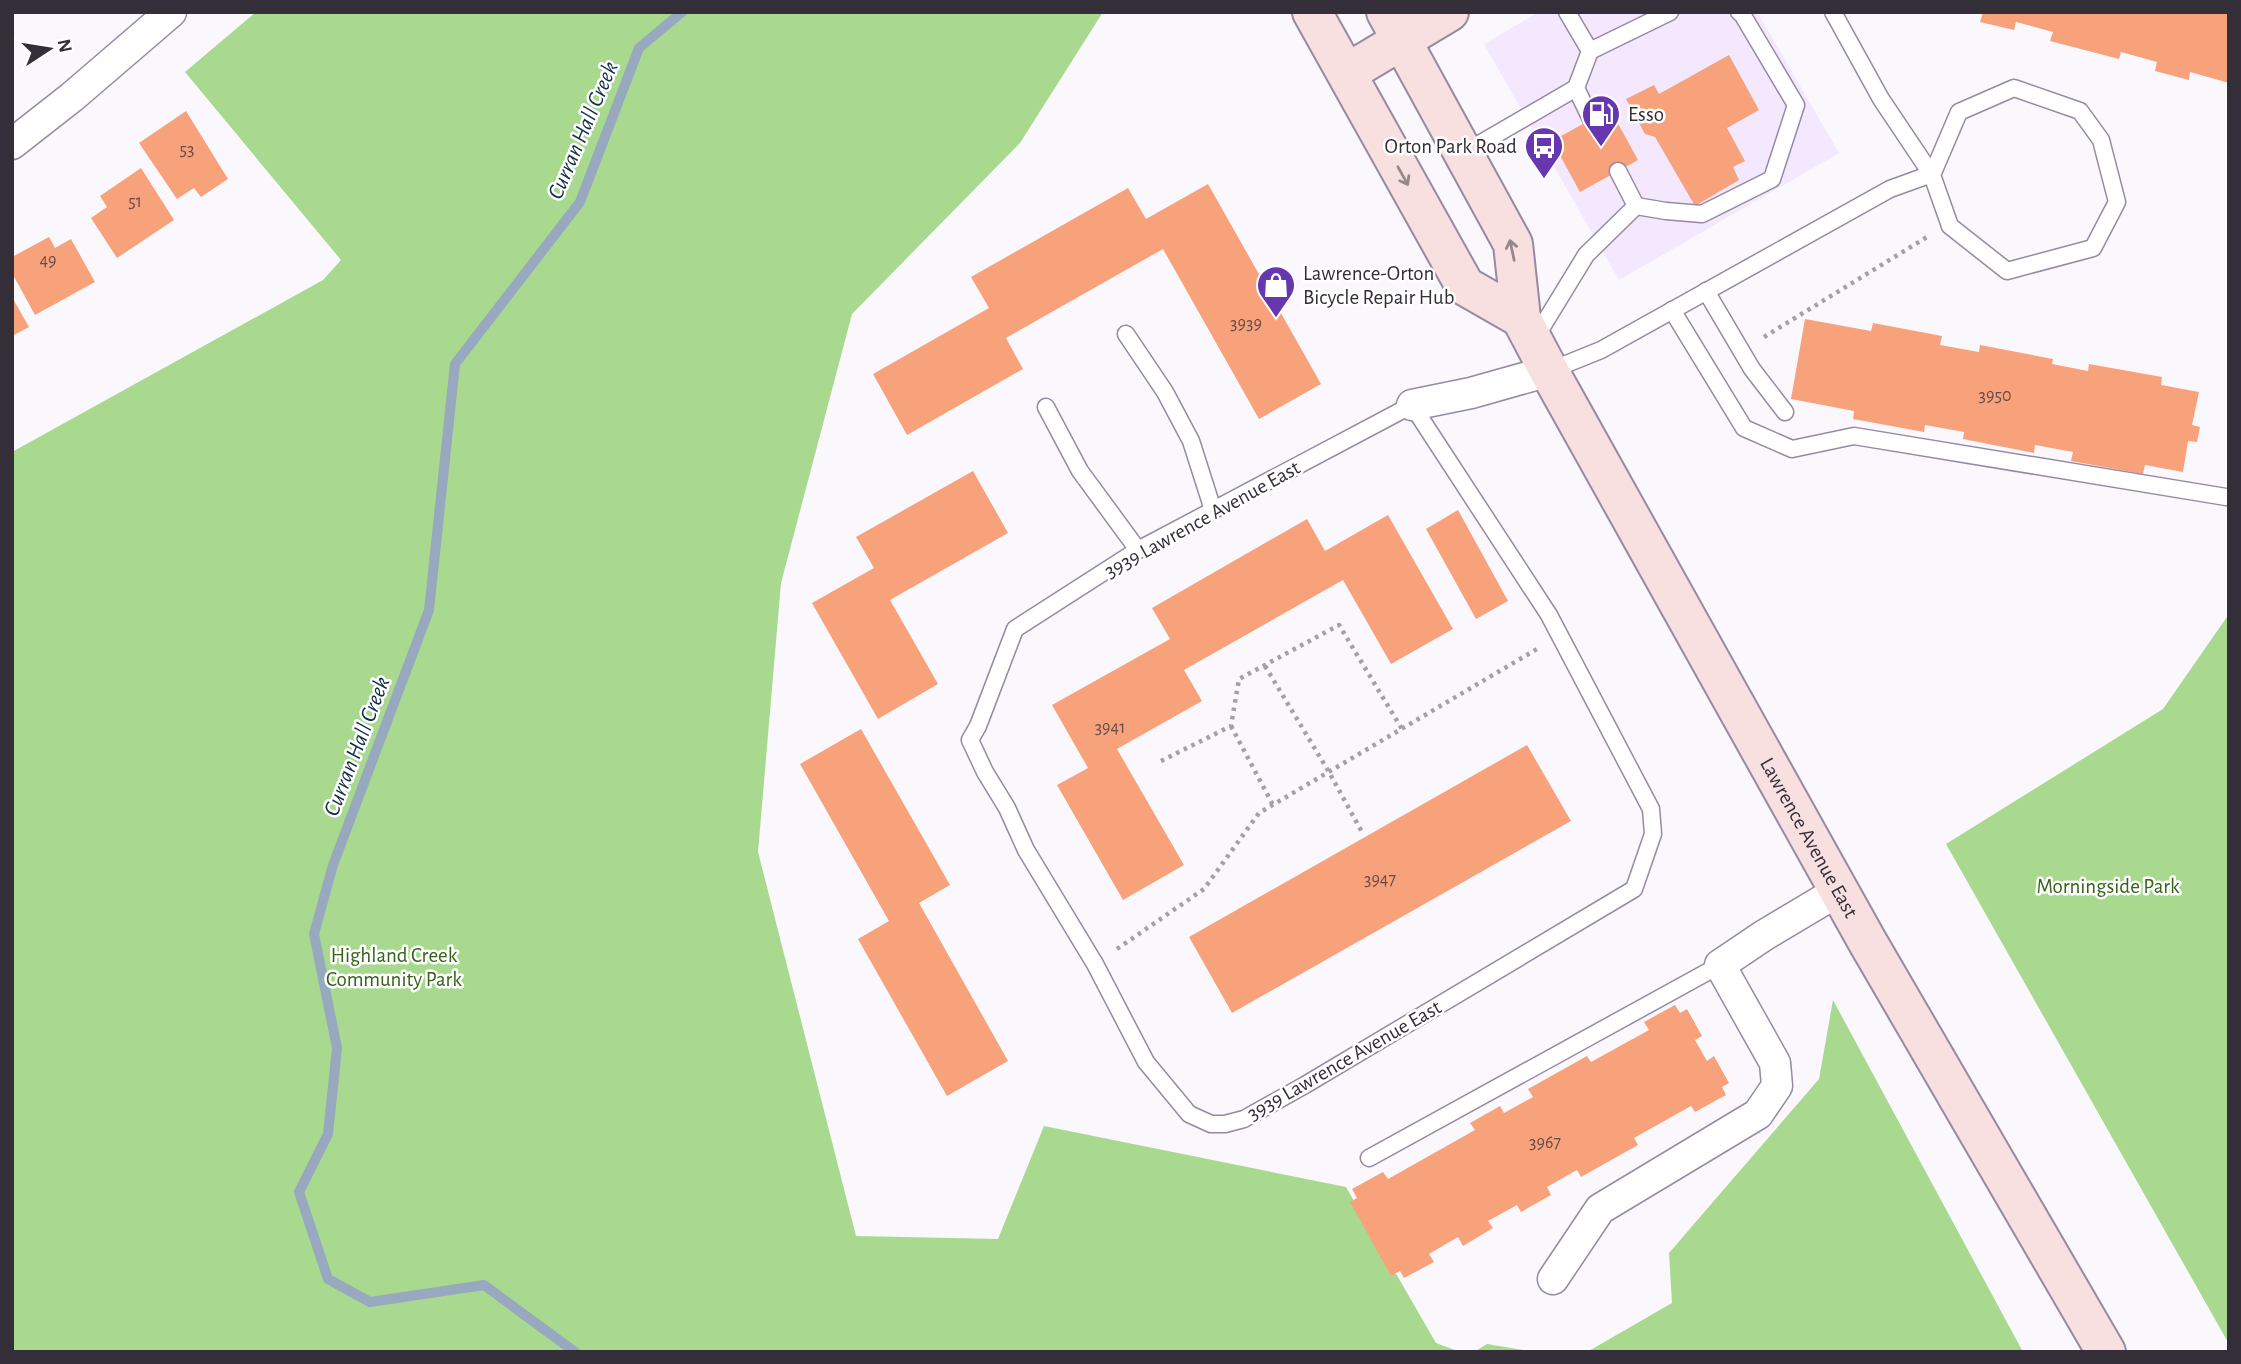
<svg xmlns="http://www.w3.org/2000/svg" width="2241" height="1364" font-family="'Alegreya Sans',sans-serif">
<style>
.built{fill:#f3e8fd}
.green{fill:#a8d98f}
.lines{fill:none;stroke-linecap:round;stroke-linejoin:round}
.stream{stroke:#98a8bf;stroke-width:10}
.building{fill:#f8a27c}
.lane-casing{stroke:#9789a3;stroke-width:19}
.street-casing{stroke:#9789a3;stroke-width:33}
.secondary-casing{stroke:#9789a3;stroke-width:42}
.path{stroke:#a49fa8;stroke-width:4.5;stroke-dasharray:3.5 5;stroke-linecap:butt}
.lane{stroke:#fff;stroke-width:16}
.street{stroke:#fff;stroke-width:30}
.secondary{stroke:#f8e0e0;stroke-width:38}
.oneway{stroke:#96878c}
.labels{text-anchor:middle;stroke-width:5;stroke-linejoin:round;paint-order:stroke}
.number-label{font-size:18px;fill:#654b4a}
.poi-label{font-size:21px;fill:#342e39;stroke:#fff;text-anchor:start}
.street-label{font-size:21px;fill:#342e39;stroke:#fff}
.park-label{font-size:21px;fill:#366318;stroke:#fff}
.water-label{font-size:23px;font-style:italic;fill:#132e48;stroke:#fff}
</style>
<rect width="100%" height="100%" fill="#faf7fd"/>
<!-- built -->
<path class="built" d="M1539 12H1757L1839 153 1619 280 1484 44Z"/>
<!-- green -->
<g class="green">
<path d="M256 12H1103L1020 143 852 314 781 583 758 852 856 1236 998 1239 1044 1126 1346 1187 1436 1343 1460 1352H12V452L323 280 341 260 185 72Z"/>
<path d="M2229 614V1344L1946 844 2163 709Z"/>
<path d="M1833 1000 2023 1352H1587L1672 1303 1669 1253 1819 1079Z"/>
<path d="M1487 1344 1535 1352H1474Z"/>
</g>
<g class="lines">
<!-- stream -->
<path class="stream" d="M575 1352 484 1285 370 1302 328 1279 299 1192 328 1134 337 1048 314 934 333 865 429 610 455 364 580 202 639 48 682 12"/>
</g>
<!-- building -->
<g class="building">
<path d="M1983 12H2229V83L2190 72 2189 80 2155 71 2157 62 2121 52 2119 59 2050 41 2053 32 2016 22 2014 30 1980 22Z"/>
<path d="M1729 55 1759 110 1727 128 1745 161 1733 167 1739 180 1695 206 1655 137 1645 134 1626 99 1654 85 1659 94Z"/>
<path d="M1610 109 1638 160 1580 192 1552 141Z"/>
<path d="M186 111 228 179 201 197 194 188 177 199 139 143Z"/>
<path d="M141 168 174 220 117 258 91 218 107 207 100 196Z"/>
<path d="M1208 184 1321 384 1259 419 1163 249 1006 338 1023 369 907 435 873 374 989 308 971 277 1128 188 1146 219Z"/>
<path d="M49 237 55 248 71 239 95 282 35 315 12 273V257Z"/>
<path d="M12 297 29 327 12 336Z"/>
<path d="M1805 319 1871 331 1873 323 1942 336 1940 345 1979 352 1980 345 2053 359 2052 364 2088 371 2089 364 2162 377 2161 385 2199 392 2192 425 2200 427 2197 442 2188 441 2183 472 2145 465 2143 474 2071 461 2073 452 2035 445 2034 453 1963 439 1964 432 1925 425 1924 432 1853 419 1854 411 1791 399Z"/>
<path d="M973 471 1008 533 890 600 938 684 878 719 812 603 874 568 856 537Z"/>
<path d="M1458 510 1508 601 1476 619 1426 529Z"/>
<path d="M1388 515 1453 629 1391 664 1343 580 1184 670 1202 701 1117 749 1184 865 1123 900 1057 785 1088 768 1052 705 1170 639 1152 608 1307 519 1325 551Z"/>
<path d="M861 729 950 885 919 903 1008 1061 947 1096 858 939 889 921 800 764Z"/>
<path d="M1527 745 1571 821 1232 1013 1189 937Z"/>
<path d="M1675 1005 1680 1013 1687 1009 1702 1036 1695 1040 1707 1061 1714 1056 1729 1083 1722 1087 1726 1095 1695 1112 1691 1106 1634 1138 1638 1145 1581 1177 1577 1170 1547 1187 1551 1195 1521 1212 1517 1205 1488 1221 1493 1228 1463 1246 1458 1237 1429 1254 1434 1262 1404 1278 1400 1271 1391 1276 1350 1202 1357 1198 1352 1189 1383 1172 1388 1179 1475 1130 1470 1123 1500 1106 1504 1113 1533 1097 1528 1089 1587 1056 1591 1062 1649 1030 1644 1022Z"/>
</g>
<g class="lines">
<defs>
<g id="lane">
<path d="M1567 12 1590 51 1670 12"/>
<path d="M1833 12 1881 99 1932 175"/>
<path d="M1576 88 1591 119"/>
<path d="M1464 153 1576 88 1590 51"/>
<path d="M1618 171 1636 206"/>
<path d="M1706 291 1752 369 1785 412"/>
<path d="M1672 310 1744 428 1792 449 1854 436 2226 497"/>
<path d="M1126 334 1165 392 1191 441 1213 510"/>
<path d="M1534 340 1586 255 1636 206 1666 211 1702 214 1772 179 1796 105 1742 14 1739 12"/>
<path d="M1549 371 1601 350 1890 189 1926 176 1932 175 1950 226 2007 271 2093 248 2117 202 2101 140 2080 111 2014 88 1959 112 1932 175"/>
<path d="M1412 405 1549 615 1651 809 1653 834 1634 889 1305 1085 1244 1119 1225 1124H1211L1189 1114 1146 1062 1095 964 1026 850 1007 808 985 772 970 740 978 726 1015 629 1138 550Z"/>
<path d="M1046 407 1080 471 1138 550"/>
<path d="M1369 1158 1720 965"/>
</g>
<g id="street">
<path d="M12 144 72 97 171 12"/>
<path d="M1412 405 1471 393 1549 371"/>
<path d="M1553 1279 1600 1209 1758 1114 1777 1086 1775 1063 1720 965 1763 936 1840 890"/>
</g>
<g id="secondary">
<path d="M1312 12 1465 286 1521 318"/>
<path id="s1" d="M1386 12 1513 244 1521 318 1549 371 1867 941 2106 1352"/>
<path d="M1347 73 1449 12"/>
</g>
</defs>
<!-- lane casing -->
<use href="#lane" class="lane-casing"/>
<!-- street casing -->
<use href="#street" class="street-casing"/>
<!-- secondary casing -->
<use href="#secondary" class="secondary-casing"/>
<!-- path -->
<g class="path">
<path d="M1764 337 1927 237"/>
<path d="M1265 666 1329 772 1363 834"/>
<path d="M1231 726 1273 805"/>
<path d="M1161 761 1231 726 1239 679 1339 625 1402 729"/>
<path d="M1117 949 1204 889 1259 813 1537 649"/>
</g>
<!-- lane -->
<use href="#lane" class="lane"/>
<!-- street -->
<use href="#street" class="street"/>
<!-- secondary -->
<use href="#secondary" class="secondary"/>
</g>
<!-- one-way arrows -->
<defs><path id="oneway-shaft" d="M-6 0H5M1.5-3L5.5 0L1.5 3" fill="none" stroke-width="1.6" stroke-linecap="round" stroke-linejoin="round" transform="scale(1.75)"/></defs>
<g class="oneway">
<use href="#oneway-shaft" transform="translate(1403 176) rotate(61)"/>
<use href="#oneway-shaft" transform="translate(1512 250) rotate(-102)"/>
</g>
<!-- icons -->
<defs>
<symbol id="fuel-pin" viewBox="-11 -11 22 30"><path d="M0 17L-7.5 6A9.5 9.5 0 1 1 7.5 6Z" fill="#6637ae" stroke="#fff"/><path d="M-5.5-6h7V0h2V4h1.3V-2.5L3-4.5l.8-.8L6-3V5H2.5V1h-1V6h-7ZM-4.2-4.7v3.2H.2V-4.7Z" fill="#fff"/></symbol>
<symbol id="bus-pin" viewBox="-11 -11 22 30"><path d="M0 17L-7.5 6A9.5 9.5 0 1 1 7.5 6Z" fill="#6637ae" stroke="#fff"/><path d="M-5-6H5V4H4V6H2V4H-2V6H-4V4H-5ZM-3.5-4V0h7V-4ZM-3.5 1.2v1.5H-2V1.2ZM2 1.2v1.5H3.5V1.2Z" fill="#fff"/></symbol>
<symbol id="shop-pin" viewBox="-11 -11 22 30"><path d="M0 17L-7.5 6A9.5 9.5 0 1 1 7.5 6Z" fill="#6637ae" stroke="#fff"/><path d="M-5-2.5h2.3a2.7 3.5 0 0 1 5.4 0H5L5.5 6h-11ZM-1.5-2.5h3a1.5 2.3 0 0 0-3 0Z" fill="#fff"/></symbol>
</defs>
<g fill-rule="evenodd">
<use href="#fuel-pin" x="1579" y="92" width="44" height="60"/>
<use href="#bus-pin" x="1522" y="124" width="44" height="60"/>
<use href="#shop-pin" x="1254" y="263" width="44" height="60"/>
</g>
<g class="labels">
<!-- number labels -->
<g class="number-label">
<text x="187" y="155">53</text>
<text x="135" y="207">51</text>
<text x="48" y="266">49</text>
<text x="1246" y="329">3939</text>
<text x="1995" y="401">3950</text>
<text x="1110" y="733">3941</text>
<text x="1380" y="885">3947</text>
<text x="1545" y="1148">3967</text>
</g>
<!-- poi labels -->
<g class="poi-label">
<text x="1628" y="121">Esso</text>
<text x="1517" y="153" text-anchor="end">Orton Park Road</text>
<text x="1303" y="280">Lawrence-Orton<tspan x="1303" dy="24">Bicycle Repair Hub</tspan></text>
</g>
<!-- street labels -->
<g class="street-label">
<text transform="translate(1202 519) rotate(-29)" y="7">3939 Lawrence Avenue East</text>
<text dy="7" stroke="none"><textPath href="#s1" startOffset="933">Lawrence Avenue East</textPath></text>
<text transform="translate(1344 1060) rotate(-30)" y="7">3939 Lawrence Avenue East</text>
</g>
<!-- park labels -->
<g class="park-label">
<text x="2108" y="893">Morningside Park</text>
<text x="394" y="962">Highland Creek<tspan x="394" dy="24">Community Park</tspan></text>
</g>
<!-- water labels -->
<g class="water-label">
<text transform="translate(582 130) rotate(-67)" y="8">Curran Hall Creek</text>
<text transform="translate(356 746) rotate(-69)" y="8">Curran Hall Creek</text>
</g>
</g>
<!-- border -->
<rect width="2241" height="1364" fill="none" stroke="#342e39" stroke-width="28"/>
<!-- north arrow -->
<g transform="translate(49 49) rotate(78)" stroke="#ffffff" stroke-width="5" paint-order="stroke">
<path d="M0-5L12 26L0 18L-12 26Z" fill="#342e39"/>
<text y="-10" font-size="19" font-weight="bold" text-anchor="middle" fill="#342e39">N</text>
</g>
</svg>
